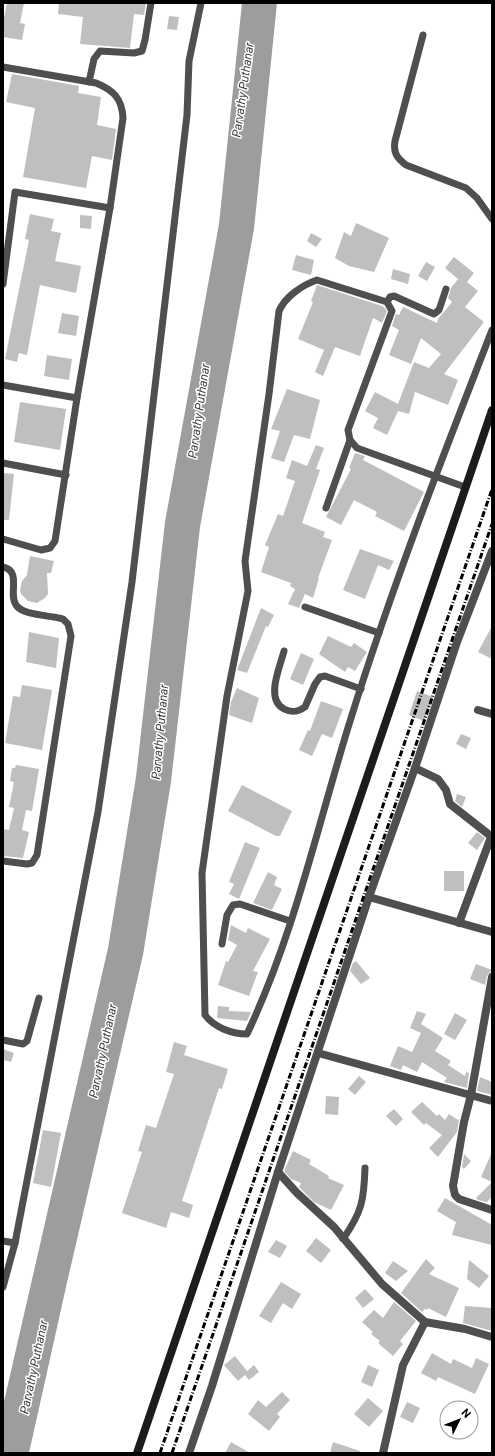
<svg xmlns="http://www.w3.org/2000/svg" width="495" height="1456" font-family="Roboto,sans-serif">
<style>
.water{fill:#9d9d9d}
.building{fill:#bfbfbf}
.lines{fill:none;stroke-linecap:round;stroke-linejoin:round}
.service{stroke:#4f4f4f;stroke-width:7}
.minor{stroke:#4f4f4f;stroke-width:8}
.secondary{stroke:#1c1c1c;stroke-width:8}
.rail{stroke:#000;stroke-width:3;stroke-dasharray:6 2 1 2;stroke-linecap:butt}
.labels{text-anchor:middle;stroke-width:3;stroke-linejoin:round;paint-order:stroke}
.water-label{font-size:12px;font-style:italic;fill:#3e3e3e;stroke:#fff}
</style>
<rect width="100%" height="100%" fill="#fff"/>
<!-- water -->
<path class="water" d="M242 3H277L254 229 200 527 171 782 143 955 66 1287 29 1453H3V1406L108 948 136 777 165 522 219 224Z"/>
<!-- building -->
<g class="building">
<path d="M7 3H24L20 23 25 24 22 40 3 37V23Z"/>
<path d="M59 3H146L144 15 134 14 130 48 80 44 83 17 58 14Z"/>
<path d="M169 16 179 17 177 30 167 29Z"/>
<path d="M12 74 79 86 78 93 101 97 97 125 116 129 112 160 92 156 86 188 23 177 35 108 6 102Z"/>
<path d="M30 214 54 219 51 231 61 233 55 261 81 266 76 293 40 285 27 355 19 353 17 362 5 359 29 240 25 239Z"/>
<path d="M80 215 92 216 91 229 80 228Z"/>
<path d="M356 223 389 238 374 272 349 266 335 258 344 232 351 236Z"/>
<path d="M311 233 322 239 316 247 307 241Z"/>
<path d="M296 255 314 260 311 275 292 270Z"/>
<path d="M454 257 474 273 467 282 478 291 465 307 484 322 444 374 458 380 448 405 415 392 409 414 398 411 387 435 373 428 378 418 365 411 375 392 398 404 414 362 429 368 441 354 421 338 411 364 389 355 399 330 392 326 396 314 399 315 403 307 437 323 438 319 452 302 448 298 451 288 458 279 445 268Z"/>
<path d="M426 262 435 267 427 281 418 276Z"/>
<path d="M393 269 410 274 408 284 391 279Z"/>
<path d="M317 285 379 305 384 307 387 311 382 323 373 318 360 356 335 347 323 376 315 372 324 350 298 339 313 302 311 301Z"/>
<path d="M62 313 79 316 76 336 58 333Z"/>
<path d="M47 355 72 359 69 380 44 376Z"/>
<path d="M287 389 320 400 310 439 294 435 284 462 271 458 280 431 271 429Z"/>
<path d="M20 402 66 409 60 450 14 442Z"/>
<path d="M316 445 324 448 316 469 320 470 302 523 325 532 323 537 332 540 318 578H319L313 598 305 594 299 608 288 604 295 589 290 586 291 583 261 572 269 547 265 545 278 514 283 516 295 481 286 478 292 460 307 466Z"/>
<path d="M355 453 365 456 363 460 424 492 404 531 375 516 377 512 354 500 341 525 326 517 351 469 349 468Z"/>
<path d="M3 473 14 474 9 520H3Z"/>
<path d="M360 549 394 561 389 570 378 565 365 599 343 590Z"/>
<path d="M30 556 54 561 51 573H47L48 594 45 598 37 603 28 601 21 594 20 590 22 581 27 575Z"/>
<path d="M261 608 274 615 268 627 266 626 247 673 237 670Z"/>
<path d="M492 626V659L478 652Z"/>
<path d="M29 632 59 638 56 668 26 662Z"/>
<path d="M328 636 351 647 354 643 367 652 355 671 348 667 345 672 319 654Z"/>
<path d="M301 653 314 659 303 685 290 679Z"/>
<path d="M22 685 52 690 42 750 5 743 13 696 20 697Z"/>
<path d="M237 688 259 698 252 723 229 715 231 702Z"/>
<path d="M417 691 433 697 424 721 409 715Z"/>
<path d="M321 701 343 709 332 738 322 734 312 756 299 750 308 730 310 731Z"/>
<path d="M461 734 471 738 466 749 456 744Z"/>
<path d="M16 765 39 769 32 811 26 810 22 830 29 832 23 858 3 856V829L9 830 14 808 9 807 14 782 10 781 12 768H15Z"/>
<path d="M242 785 292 811 280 836H276L228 811Z"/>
<path d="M457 794 466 797 462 807 455 801Z"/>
<path d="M477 832 485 838 477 850 468 843Z"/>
<path d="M245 842 260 848 239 899 229 894 234 884 229 882Z"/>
<rect x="444" y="871" width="20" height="20"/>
<path d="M268 872 277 877 274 885 282 889 272 910 253 903Z"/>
<path d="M231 925 246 933 248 928 270 939 253 971 258 972 249 996 218 985 226 961 228 962 237 945 228 940Z"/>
<path d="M356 961 370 978 361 984 350 971 353 963Z"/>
<path d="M476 964 492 970 487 976 485 985 470 979Z"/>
<path d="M218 1006 229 1007V1011L251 1012 247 1021 217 1018Z"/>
<path d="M417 1011 426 1014 421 1024 443 1038 435 1051 451 1061 448 1065 465 1076 466 1072 469 1073 467 1088 444 1082 447 1078 422 1062 417 1072 403 1065 401 1070 390 1066 398 1046 412 1052 421 1033 410 1028Z"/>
<path d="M455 1013 467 1020 455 1040 444 1034Z"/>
<path d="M174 1042 187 1046 184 1055 228 1069 222 1089 219 1088 182 1201 193 1205 189 1218 171 1212 166 1228 122 1213 142 1152 138 1151 146 1125 156 1128 174 1074 166 1072Z"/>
<path d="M3 1049 14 1053 11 1062 3 1060Z"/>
<path d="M359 1076 366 1082 355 1095 348 1089Z"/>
<path d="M480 1077 492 1082V1095L477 1091Z"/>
<path d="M326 1096 339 1097 338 1115 325 1114Z"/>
<path d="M422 1102 437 1116 439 1114 445 1120 449 1114 458 1120 459 1119 457 1132 438 1157 429 1148 442 1135 426 1123 424 1125 411 1112Z"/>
<path d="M394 1109 403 1119 396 1126 386 1116Z"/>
<path d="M43 1130 61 1133 51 1187 33 1183Z"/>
<path d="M293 1151 311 1160 309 1164 329 1176 328 1178 344 1185 331 1210 314 1202 299 1187 301 1183 291 1179 284 1171Z"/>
<path d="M492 1152V1182L481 1177Z"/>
<path d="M464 1154 471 1161 464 1169 462 1167Z"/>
<path d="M492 1182V1197L487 1202 478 1200 476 1198Z"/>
<path d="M445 1198 492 1225V1245L452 1235 456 1222 437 1211Z"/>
<path d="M316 1238 331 1250 321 1263 306 1251Z"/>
<path d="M276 1240 287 1246 280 1258 268 1252Z"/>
<path d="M426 1259 435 1268 429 1274 459 1288 446 1317 428 1308 427 1310 425 1309 422 1312 401 1293Z"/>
<path d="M469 1260 489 1276 479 1288 467 1279Z"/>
<path d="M393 1261 408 1271 396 1281 385 1273Z"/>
<path d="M281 1282 301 1294 292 1309 283 1303 271 1323 259 1316Z"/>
<path d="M365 1289 374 1299 363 1308 355 1298Z"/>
<path d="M394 1302 416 1321 400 1341 403 1344 393 1356 378 1343 380 1341 371 1334 373 1332 362 1322 374 1310 383 1318Z"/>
<path d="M465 1306 492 1308V1331L463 1323Z"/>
<path d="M432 1353 451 1364 453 1359 472 1368 476 1358 489 1364 475 1394 438 1377 436 1381 421 1373Z"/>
<path d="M235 1356 247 1371 254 1365 259 1372 249 1380 245 1375 238 1381 224 1365Z"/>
<path d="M368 1365 379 1370 372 1387 361 1382Z"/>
<path d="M282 1392 290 1400 277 1414 280 1417 269 1431 248 1414 258 1400 266 1407Z"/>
<path d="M368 1398 383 1411 369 1427 354 1414Z"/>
<path d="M407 1402 420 1408 413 1423 400 1417Z"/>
<path d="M231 1442 250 1453H225Z"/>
<path d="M333 1442 360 1451V1453H330Z"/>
</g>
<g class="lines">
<!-- service -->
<g class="service">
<path d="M423 35 395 141C393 153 397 158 406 165L466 188 477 198 492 219"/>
<path d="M3 67 96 83C113 90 122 98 123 118L110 208 77 398 3 385"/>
<path d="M89 82 94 59 100 51 134 53 142 51 145 40 151 3"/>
<path d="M3 284 15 192 110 208"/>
<path d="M387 302 390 297 394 296 434 314 439 310 446 289"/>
<path d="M3 463 66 475"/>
<path d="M465 487 357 448 350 440 348 430 392 311 387 302 317 280C302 285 285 297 279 311L269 394 245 561 248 591 227 696 202 873 205 1015C214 1027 231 1034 247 1034 295 933 318 823 351 718 392 587 442 458 492 330"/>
<path d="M326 508 350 440"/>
<path d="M3 539 41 550 50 548 55 541 77 398"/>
<path d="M3 567C22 571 8 594 16 605 23 616 51 615 63 619L68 624 71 636 37 855 32 863 27 864 3 861"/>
<path d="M305 607 379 633"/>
<path d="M284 651C280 667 265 699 284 709 292 713 298 712 305 707L315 684 320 677 325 676 361 689"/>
<path d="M222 944 227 915 233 905 240 904 290 921"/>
<path d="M3 1040 23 1044 27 1041 39 998"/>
<path d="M343 1239C362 1212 364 1200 365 1168"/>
<path d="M3 1241 15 1243"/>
<path d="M3 1287 15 1243 98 812 132 582 187 115 189 61 201 3"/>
</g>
<!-- minor -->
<g class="minor">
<path d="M478 710 492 714"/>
<path d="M415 768 438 779 446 790 450 804 492 837"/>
<path d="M369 897 492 932"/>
<path d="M459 923 491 837"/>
<path d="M492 977 471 1095 464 1122 453 1186 455 1195 459 1199 492 1210"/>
<path d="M318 1053 492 1101"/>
<path d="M278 1172 297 1193 334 1227 382 1284 425 1322 465 1329 492 1337"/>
<path d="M189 1453 212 1386 278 1172 369 897 415 768 457 642 492 551"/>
<path d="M383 1453 403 1365 425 1322"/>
</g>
<!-- secondary -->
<path class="secondary" d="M137 1453 492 410"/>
<!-- rail -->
<g class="rail">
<path d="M160 1453 492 489"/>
<path d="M172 1453 492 524"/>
</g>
</g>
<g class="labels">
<!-- water labels -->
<g class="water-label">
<text transform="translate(243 90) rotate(-82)" y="4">Parvathy Puthanar</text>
<text transform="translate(199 411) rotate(-82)" y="4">Parvathy Puthanar</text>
<text transform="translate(160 732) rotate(-85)" y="4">Parvathy Puthanar</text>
<text transform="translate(103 1051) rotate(-78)" y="4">Parvathy Puthanar</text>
<text transform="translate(34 1367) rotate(-78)" y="4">Parvathy Puthanar</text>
</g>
</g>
<!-- border -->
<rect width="495" height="1456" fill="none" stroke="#000000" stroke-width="8"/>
<!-- north arrow -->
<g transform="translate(459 1420) rotate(47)"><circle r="19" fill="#ffffff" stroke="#999999"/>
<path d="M0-3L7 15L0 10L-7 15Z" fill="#000000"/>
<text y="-6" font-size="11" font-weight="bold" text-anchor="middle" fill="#000000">N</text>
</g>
</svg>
